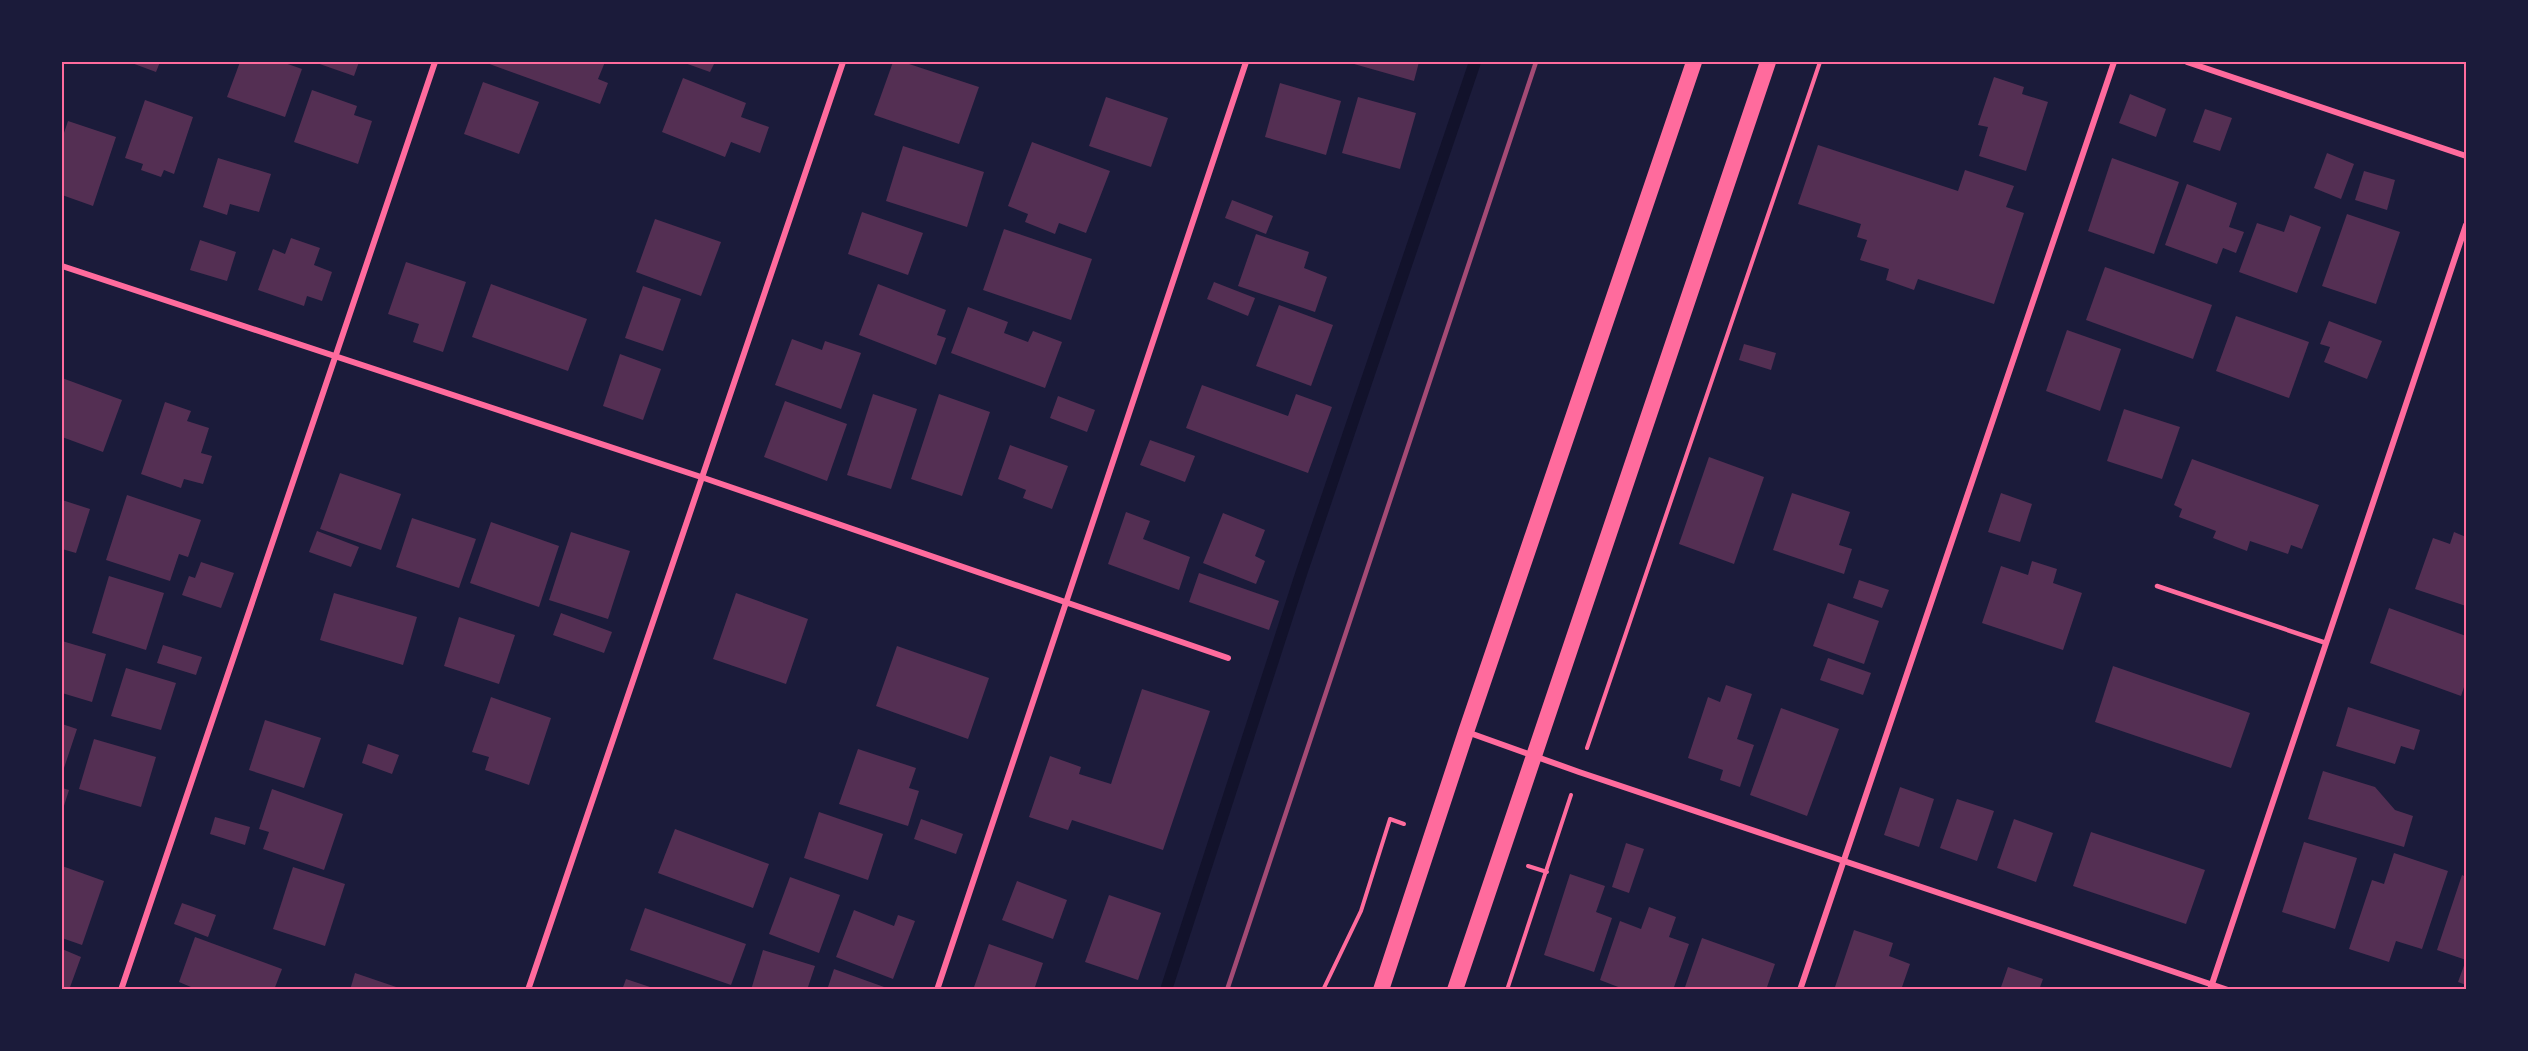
<svg xmlns="http://www.w3.org/2000/svg" width="2528" height="1051" font-family="'PT Sans Narrow',sans-serif">
<style>
.lines{fill:none;stroke-linecap:round;stroke-linejoin:round}
.stream{stroke:#12122b;stroke-width:12}
.building{fill:#542f53}
.path{stroke:#ff6b9d;stroke-width:4}
.service{stroke:#ff6b9d;stroke-width:4.5}
.minor{stroke:#ff6b9d;stroke-width:6}
.trunk{stroke:#ff6b9d;stroke-width:16}
.rail{stroke:#a44b75;stroke-width:4.5}
.neatline{fill:none;stroke:#ff6b9d;stroke-width:2}
</style>
<rect width="100%" height="100%" fill="#1b1b3a"/>
<g class="lines">
<!-- stream -->
<path class="stream" d="M1166 990 1302 571 1475 62"/>
</g>
<!-- building -->
<g class="building">
<path d="M129 62H160L156 72Z"/>
<path d="M240 62H282L302 69 285 117 227 97Z"/>
<path d="M314 62H359L354 76Z"/>
<path d="M484 62H605L598 79 608 83 600 104Z"/>
<path d="M682 62H715L710 72Z"/>
<path d="M893 62H903L979 87 959 144 874 115Z"/>
<path d="M1347 62H1419L1414 81Z"/>
<path d="M1994 77 2024 87 2022 94 2048 102 2026 171 1979 156 1988 127 1978 125Z"/>
<path d="M683 78 746 103 741 117 769 127 760 153 731 142 725 157 662 132Z"/>
<path d="M483 82 539 102 519 154 464 134Z"/>
<path d="M1280 83 1341 101 1326 155 1265 137Z"/>
<path d="M312 90 357 106 354 115 372 121 358 164 294 142Z"/>
<path d="M2130 94 2166 109 2156 137 2119 123Z"/>
<path d="M1106 97 1168 118 1151 167 1089 146Z"/>
<path d="M1358 97 1416 113 1400 169 1342 153Z"/>
<path d="M145 100 193 117 174 174 164 170 161 177 141 170 143 164 125 158Z"/>
<path d="M2205 109 2232 118 2220 151 2193 142Z"/>
<path d="M68 121 116 137 93 206 62 195V139Z"/>
<path d="M1032 142 1110 171 1086 233 1059 223 1055 234 1025 222 1028 214 1008 206Z"/>
<path d="M1818 145 1958 191 1965 170 2014 186 2006 207 2024 213 1994 304 1918 279 1914 290 1886 280 1889 269 1860 260 1867 240 1857 237 1861 224 1798 204Z"/>
<path d="M903 146 984 172 967 227 886 201Z"/>
<path d="M2327 153 2354 164 2341 199 2314 188Z"/>
<path d="M218 158 271 174 259 212 230 204 227 215 203 207Z"/>
<path d="M2112 158 2179 182 2154 254 2088 231Z"/>
<path d="M2364 171 2395 180 2387 210 2355 200Z"/>
<path d="M2187 184 2237 203 2229 227 2244 232 2236 253 2223 248 2217 264 2165 245Z"/>
<path d="M1232 200 1273 216 1266 234 1225 218Z"/>
<path d="M862 212 923 233 908 275 848 254Z"/>
<path d="M2347 214 2400 232 2376 304 2322 286Z"/>
<path d="M2290 215 2321 227 2297 293 2239 272 2257 223 2284 232Z"/>
<path d="M655 219 721 242 701 296 636 272Z"/>
<path d="M1004 229 1092 259 1071 320 983 290Z"/>
<path d="M1256 234 1309 252 1304 268 1327 277 1315 312 1238 286Z"/>
<path d="M291 238 320 248 314 265 332 272 322 301 307 296 304 306 258 290 273 249 285 254Z"/>
<path d="M200 240 236 252 227 281 190 270Z"/>
<path d="M406 262 466 282 443 352 413 342 419 324 388 314Z"/>
<path d="M2105 267 2212 305 2193 359 2086 320Z"/>
<path d="M1214 282 1255 298 1248 316 1207 299Z"/>
<path d="M491 284 587 319 568 371 472 337Z"/>
<path d="M878 284 946 310 937 335 946 338 936 365 859 335Z"/>
<path d="M643 286 681 299 663 351 625 338Z"/>
<path d="M1279 305 1333 325 1311 386 1256 366Z"/>
<path d="M968 307 1008 322 1004 333 1028 342 1033 331 1062 342 1045 388 951 353Z"/>
<path d="M2236 316 2309 342 2289 398 2216 371Z"/>
<path d="M2329 321 2382 341 2367 379 2324 362 2330 347 2320 344Z"/>
<path d="M2067 330 2121 349 2100 411 2046 391Z"/>
<path d="M792 339 822 350 825 341 861 353 841 409 775 385Z"/>
<path d="M1744 344 1776 353 1771 370 1739 360Z"/>
<path d="M620 354 661 369 643 420 603 406Z"/>
<path d="M62 378 122 400 103 452 62 437Z"/>
<path d="M1202 385 1288 416 1296 394 1332 407 1308 473 1186 428Z"/>
<path d="M873 394 917 409 891 489 847 475Z"/>
<path d="M939 394 990 412 962 496 911 479Z"/>
<path d="M1058 396 1095 410 1087 432 1050 418Z"/>
<path d="M785 401 847 424 827 481 764 457Z"/>
<path d="M165 402 191 411 187 421 209 428 201 453 212 456 203 484 184 479 181 488 141 474Z"/>
<path d="M2124 409 2180 427 2162 479 2107 461Z"/>
<path d="M1150 440 1195 456 1185 482 1140 465Z"/>
<path d="M1010 445 1068 466 1052 509 1023 498 1026 490 998 479Z"/>
<path d="M1709 457 1764 477 1734 564 1679 544Z"/>
<path d="M2192 459 2319 505 2302 549 2291 545 2288 554 2250 541 2247 551 2213 538 2216 531 2179 517 2182 509 2174 505Z"/>
<path d="M340 473 401 494 381 550 320 529Z"/>
<path d="M1792 493 1850 512 1839 545 1852 549 1844 574 1773 550Z"/>
<path d="M2001 493 2032 504 2020 542 1988 532Z"/>
<path d="M127 495 201 520 188 557 179 554 170 581 106 560Z"/>
<path d="M62 500 90 509 76 553 62 549Z"/>
<path d="M1126 512 1150 521 1143 539 1190 557 1179 590 1108 564Z"/>
<path d="M1223 513 1265 530 1255 556 1265 561 1256 584 1203 563Z"/>
<path d="M412 518 476 539 459 588 396 567Z"/>
<path d="M491 522 559 546 539 607 470 583Z"/>
<path d="M317 531 359 547 351 567 309 552Z"/>
<path d="M571 532 630 551 608 619 549 600Z"/>
<path d="M2454 532 2466 537V606L2415 589 2433 538 2450 544Z"/>
<path d="M2032 561 2057 569 2053 583 2082 593 2063 650 1982 623 2001 566 2028 575Z"/>
<path d="M201 562 234 573 221 608 182 595 189 576 195 578Z"/>
<path d="M1199 573 1279 601 1269 630 1189 602Z"/>
<path d="M109 576 164 593 146 650 92 633Z"/>
<path d="M1859 580 1889 590 1882 608 1853 598Z"/>
<path d="M334 593 417 617 403 665 320 640Z"/>
<path d="M736 593 808 619 786 684 713 659Z"/>
<path d="M1828 603 1879 621 1864 664 1813 646Z"/>
<path d="M2389 608 2466 636V681L2461 696 2370 663Z"/>
<path d="M561 613 612 632 604 653 553 635Z"/>
<path d="M459 617 515 635 499 684 444 666Z"/>
<path d="M62 641 106 654 92 702 62 693Z"/>
<path d="M163 645 202 657 196 675 157 663Z"/>
<path d="M897 646 989 678 968 739 876 706Z"/>
<path d="M1828 658 1871 673 1863 695 1820 680Z"/>
<path d="M2113 666 2250 713 2231 768 2095 722Z"/>
<path d="M126 668 176 683 161 730 111 716Z"/>
<path d="M1726 685 1752 694 1737 739 1754 745 1740 787 1720 780 1723 770 1688 758 1708 697 1720 702Z"/>
<path d="M1142 689 1210 711 1163 850 1072 820 1068 830 1029 817 1050 756 1081 767 1079 774 1111 784Z"/>
<path d="M491 697 551 718 529 785 485 770 489 757 472 752Z"/>
<path d="M2348 707 2420 730 2414 750 2401 746 2395 764 2336 746Z"/>
<path d="M1781 708 1839 729 1807 816 1750 795Z"/>
<path d="M265 720 321 738 304 788 249 770Z"/>
<path d="M62 724 77 729 62 774Z"/>
<path d="M94 739 156 757 141 807 79 789Z"/>
<path d="M368 744 399 755 392 774 362 763Z"/>
<path d="M858 749 916 768 909 788 919 791 908 826 839 804Z"/>
<path d="M2323 771 2375 787 2395 810 2413 816 2404 847 2308 819Z"/>
<path d="M1900 787 1934 799 1919 847 1884 835Z"/>
<path d="M62 788 69 790 62 812Z"/>
<path d="M272 789 343 814 324 870 263 849 269 832 259 829Z"/>
<path d="M1957 799 1994 811 1977 861 1940 848Z"/>
<path d="M819 812 883 834 868 880 804 858Z"/>
<path d="M215 817 250 827 245 845 210 834Z"/>
<path d="M921 819 963 834 956 854 914 839Z"/>
<path d="M2014 819 2053 833 2036 882 1997 868Z"/>
<path d="M675 829 769 864 753 908 658 873Z"/>
<path d="M2091 832 2205 870 2186 924 2073 886Z"/>
<path d="M2304 842 2357 858 2335 929 2282 912Z"/>
<path d="M1626 843 1644 849 1629 893 1612 887Z"/>
<path d="M2394 853 2448 871 2422 949 2396 941 2389 962 2349 949 2372 880 2384 884Z"/>
<path d="M62 866 104 881 82 945 62 938Z"/>
<path d="M293 867 345 884 325 946 273 929Z"/>
<path d="M1570 874 1605 886 1596 912 1612 918 1594 972 1544 955Z"/>
<path d="M2462 875 2466 877V985L2458 982 2466 960 2437 950Z"/>
<path d="M790 877 840 895 819 953 769 934Z"/>
<path d="M1017 881 1067 900 1053 939 1002 920Z"/>
<path d="M1109 895 1161 913 1138 980 1085 962Z"/>
<path d="M182 903 216 915 208 937 174 924Z"/>
<path d="M1649 907 1676 917 1669 937 1689 944 1673 990H1626L1600 980 1620 921 1641 929Z"/>
<path d="M645 908 746 944 731 985 630 950Z"/>
<path d="M854 910 894 926 898 915 915 921 893 979 836 957Z"/>
<path d="M1854 930 1893 943 1889 956 1910 964 1901 990H1834Z"/>
<path d="M195 937 282 969 274 990H198L179 982Z"/>
<path d="M1702 938 1775 964 1766 990H1684Z"/>
<path d="M989 944 1043 963 1034 990H973Z"/>
<path d="M62 949 81 957 69 990H62Z"/>
<path d="M763 950 815 966 807 990H751Z"/>
<path d="M2008 967 2043 979 2039 990H2000Z"/>
<path d="M834 969 884 987 883 990H827Z"/>
<path d="M355 973 402 989V990H350Z"/>
<path d="M626 979 656 989V990H622Z"/>
</g>
<g class="lines">
<!-- path -->
<g class="path">
<path d="M1587 748 1820 62"/>
<path d="M1528 866 1547 872"/>
<path d="M1323 990 1361 911 1390 819 1404 824"/>
<path d="M1507 990 1571 795"/>
</g>
<!-- service -->
<path class="service" d="M2157 586 2326 643"/>
<!-- minor -->
<g class="minor">
<path d="M2187 62 2466 156"/>
<path d="M62 266 701 477 1228 658"/>
<path d="M1467 732 1579 772 2228 990"/>
<path d="M121 990 435 62"/>
<path d="M528 990 843 62"/>
<path d="M937 990 1246 62"/>
<path d="M1800 990 2114 62"/>
<path d="M2210 990 2466 225"/>
</g>
<!-- trunk -->
<g class="trunk">
<path d="M1381 990 1466 732 1694 62"/>
<path d="M1455 990 1768 62"/>
</g>
<!-- rail -->
<path class="rail" d="M1227 990 1536 62"/>
</g>
<!-- border -->
<rect width="2528" height="1051" fill="none" stroke="#1b1b3a" stroke-width="126"/>
<rect x="63" y="63" width="2402" height="925" class="neatline"/>
</svg>
